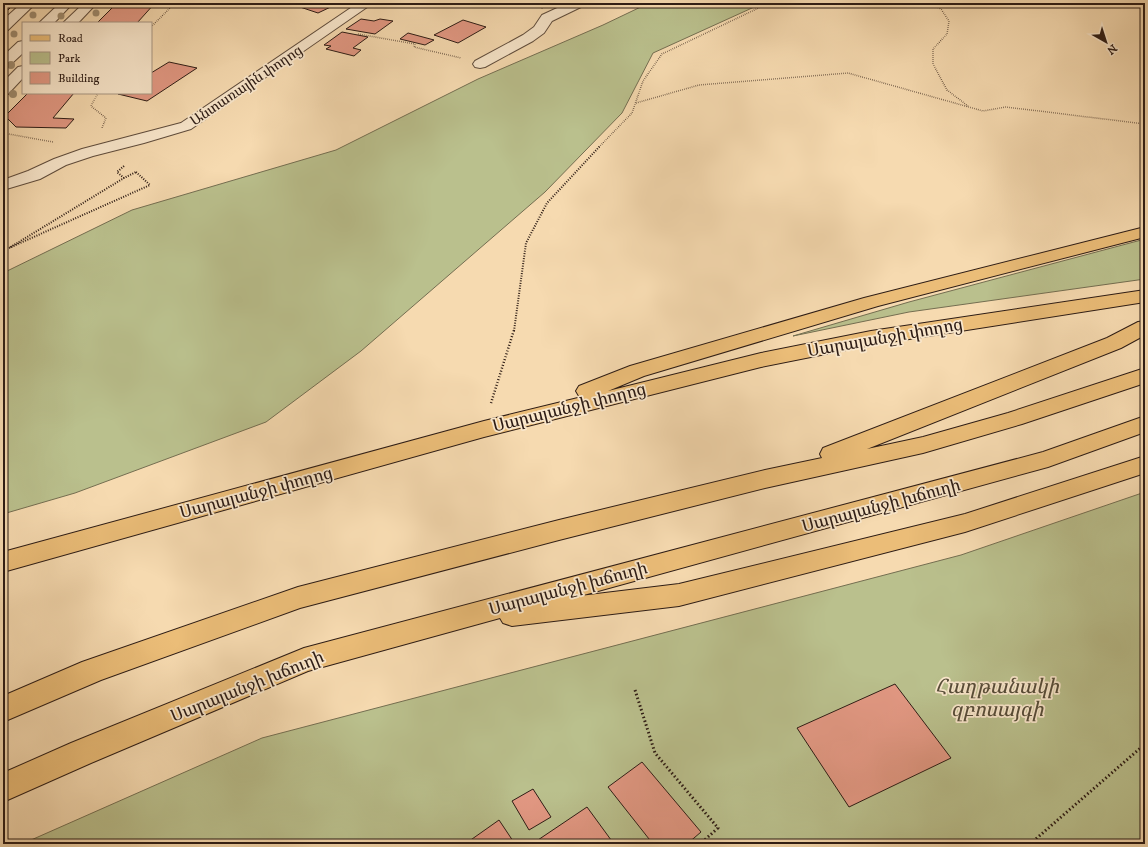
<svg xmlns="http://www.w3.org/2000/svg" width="1148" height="847" font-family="'IM FELL DW Pica','Noto Serif Armenian',serif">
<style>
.green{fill:#bac08d;stroke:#746e51}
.building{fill:#e29883;stroke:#2d1c15}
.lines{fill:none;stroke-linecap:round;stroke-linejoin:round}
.minor-casing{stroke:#5f4c3c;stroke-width:2}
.major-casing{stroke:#2d1c15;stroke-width:2}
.path-far3{stroke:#2d1c15;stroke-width:1.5;stroke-dasharray:0.5 1.5;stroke-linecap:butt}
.path-far2{stroke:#2d1c15;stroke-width:2;stroke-dasharray:1 1.5;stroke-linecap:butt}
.path-far1{stroke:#2d1c15;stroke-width:2.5;stroke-dasharray:1 2;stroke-linecap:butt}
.path{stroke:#2d1c15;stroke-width:3;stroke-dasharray:1.5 2.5;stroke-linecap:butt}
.minor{fill:#f9e7cc;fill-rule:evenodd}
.major{fill:#ebbd78;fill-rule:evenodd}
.tree{fill:#9f8c6f}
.labels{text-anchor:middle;stroke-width:3.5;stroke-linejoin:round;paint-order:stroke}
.far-street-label{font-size:14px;fill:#2d1c15;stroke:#f9e7cc}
.street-label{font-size:17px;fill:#2d1c15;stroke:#f9e7cc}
.near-park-label{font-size:20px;font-style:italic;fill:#574d39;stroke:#f9e7cc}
</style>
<rect width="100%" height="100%" fill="#f6dab0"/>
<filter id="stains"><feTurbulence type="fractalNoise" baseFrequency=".005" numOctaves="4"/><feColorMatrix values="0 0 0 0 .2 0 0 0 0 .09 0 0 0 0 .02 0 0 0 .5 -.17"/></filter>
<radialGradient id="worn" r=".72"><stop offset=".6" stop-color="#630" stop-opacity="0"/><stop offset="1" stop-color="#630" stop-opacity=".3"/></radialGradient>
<!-- green -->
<g class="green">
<path d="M649 3H763L653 53 622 113 545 192 361 351 266 422 75 493 3 514V273L132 210 336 150 478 79 603 25Z"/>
<path d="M1145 239V279L909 312 793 336 909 302Z"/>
<path d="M1145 492V844H22L262 738 961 555Z"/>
</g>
<!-- building -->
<g class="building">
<path d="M3 3H13L14 4 3 15Z"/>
<path d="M117 3H155L137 23H97Z"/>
<path d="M288 3H339L318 13Z"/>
<path d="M532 3H554L542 8Z"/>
<path d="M361 19 374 21 380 19 393 21 375 34 346 29Z"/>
<path d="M463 20 486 27 458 43 434 35Z"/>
<path d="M342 32 368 37 353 48 361 50 354 56 326 49 331 46 324 45Z"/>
<path d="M408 33 434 40 425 45 400 39Z"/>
<path d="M169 62 197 68 147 101 118 94 151 93V73Z"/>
<path d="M28 93H74L53 118 74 119 66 128 16 127 5 116Z"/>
<path d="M895 684 951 758 849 807 797 728Z"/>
<path d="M642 762 701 832 687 844H653L608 787Z"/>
<path d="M533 789 551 817 529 830 512 801Z"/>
<path d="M587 807 614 844H532Z"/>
<path d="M499 820 515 844H465Z"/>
</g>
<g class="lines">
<defs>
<g id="minor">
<path d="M22 3H36L8 30 3 31V20Z"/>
<path d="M60 3H73L54 23H39Z"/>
<path d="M84 3H97L78 23H63Z"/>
<path d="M358 3H373L191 129 144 143 93 156 66 165 40 179 3 190V180L28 171 54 159 82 149 181 123Z"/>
<path d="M568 3H584L583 6 552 21 544 33 533 41 485 67 480 68 475 67 473 64 475 61 523 35 534 27 542 15Z"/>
<path d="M23 41V53L8 67 3 68V56L18 42Z"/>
<path d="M23 66V78L8 94 3 95V82L18 67Z"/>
</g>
<g id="major">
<path d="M1145 227V237L878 306 644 376 608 391 761 353 871 331 1145 290V302L871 345 761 367 484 437 3 572V552L484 421 582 397 579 396 576 391 579 386 630 366 864 298Z"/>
<path d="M1145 321V335L1121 348 867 449 923 437 1008 413 1145 368V383L1022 424 923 453 765 488 559 540 300 608 101 680 3 722V696L82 662 298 587 559 520 765 470 822 458 820 454 823 448 1107 338 1138 322Z"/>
<path d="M1145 416V432L1048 467 580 596 679 584 965 514 1145 456V473L965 532 679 606 512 626 503 623 500 618 308 671 91 763 3 802V773L71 743 304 648 1043 452Z"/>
</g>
</defs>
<!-- minor casing -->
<use href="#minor" class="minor-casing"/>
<!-- major casing -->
<use href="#major" class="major-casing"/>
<!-- path-far3 -->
<g class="path-far3">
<path d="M929 3 941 9 949 21 947 34 933 49V64L947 90 968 106"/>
<path d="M151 27 175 3"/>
<path d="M358 34 415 44 414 47 461 58"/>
<path d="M98 93 91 106 106 118 102 128"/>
<path d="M636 103 699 85 848 73 983 111 1006 107 1145 124"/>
<path d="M3 133 53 142"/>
<path d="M599 147 632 113 643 81 662 54 769 3"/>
</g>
<!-- path-far2 -->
<g class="path-far2">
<path d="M124 166 117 172 124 178"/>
<path d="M136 172 150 185 9 248 124 178Z"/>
<path d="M514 331 526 243 547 203 600 146"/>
</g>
<!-- path-far1 -->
<path class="path-far1" d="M491 403 514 330"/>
<!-- path -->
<g class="path">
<path d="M635 690 655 753 718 828 700 844"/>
<path d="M1030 844 1145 744"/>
</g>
<!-- minor -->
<use href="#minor" class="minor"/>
<!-- major -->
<use href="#major" class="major"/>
</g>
<!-- trees -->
<g class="tree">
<circle cx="96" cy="13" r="3.5"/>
<circle cx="33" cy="15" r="3.5"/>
<circle cx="61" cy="16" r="3.5"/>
<circle cx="14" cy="34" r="3.5"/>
<circle cx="11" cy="65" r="4"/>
<circle cx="13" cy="94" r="4"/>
</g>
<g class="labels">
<!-- far-street labels -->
<g class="far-street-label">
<text transform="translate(246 85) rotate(-34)" y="5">Անտառային փողոց</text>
</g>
<!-- street labels -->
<g class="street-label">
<text transform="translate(885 337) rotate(-10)" y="6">Սարալանջի փողոց</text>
<text transform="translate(569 407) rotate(-14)" y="6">Սարալանջի փողոց</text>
<text transform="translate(256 492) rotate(-15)" y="6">Սարալանջի փողոց</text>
<text transform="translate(881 505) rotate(-15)" y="6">Սարալանջի խճուղի</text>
<text transform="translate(568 588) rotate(-15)" y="6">Սարալանջի խճուղի</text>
<text transform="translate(247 686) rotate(-22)" y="6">Սարալանջի խճուղի</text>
</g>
<!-- near-park labels -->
<g class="near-park-label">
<text x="997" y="693">Հաղթանակի<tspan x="997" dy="23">զբոսայգի</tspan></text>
</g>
</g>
<!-- margin -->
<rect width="1148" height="847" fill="none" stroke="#f6dab0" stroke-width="16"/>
<rect x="4" y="4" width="1140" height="839" fill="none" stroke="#2d1c15" stroke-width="2"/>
<rect x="8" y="8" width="1132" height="831" fill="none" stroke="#2d1c15"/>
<!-- legend -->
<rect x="22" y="22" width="130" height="72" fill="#f9e7cc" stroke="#a79683"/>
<rect x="30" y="35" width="20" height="6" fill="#ebbd78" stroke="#a79683"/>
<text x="58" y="42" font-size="12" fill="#2d1c15">Road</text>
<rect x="30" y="52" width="20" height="12" fill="#bac08d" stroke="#a79683"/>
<text x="58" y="62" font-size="12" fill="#2d1c15">Park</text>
<rect x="30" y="72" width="20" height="12" fill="#e29883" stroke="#a79683"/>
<text x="58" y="82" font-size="12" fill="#2d1c15">Building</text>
<!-- north arrow -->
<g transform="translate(1106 42) rotate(141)" stroke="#f9e7cc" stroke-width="3" paint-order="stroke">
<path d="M0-3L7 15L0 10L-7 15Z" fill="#2d1c15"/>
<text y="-6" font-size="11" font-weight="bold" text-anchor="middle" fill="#2d1c15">N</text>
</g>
<rect width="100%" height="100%" filter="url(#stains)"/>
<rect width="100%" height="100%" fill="url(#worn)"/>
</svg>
